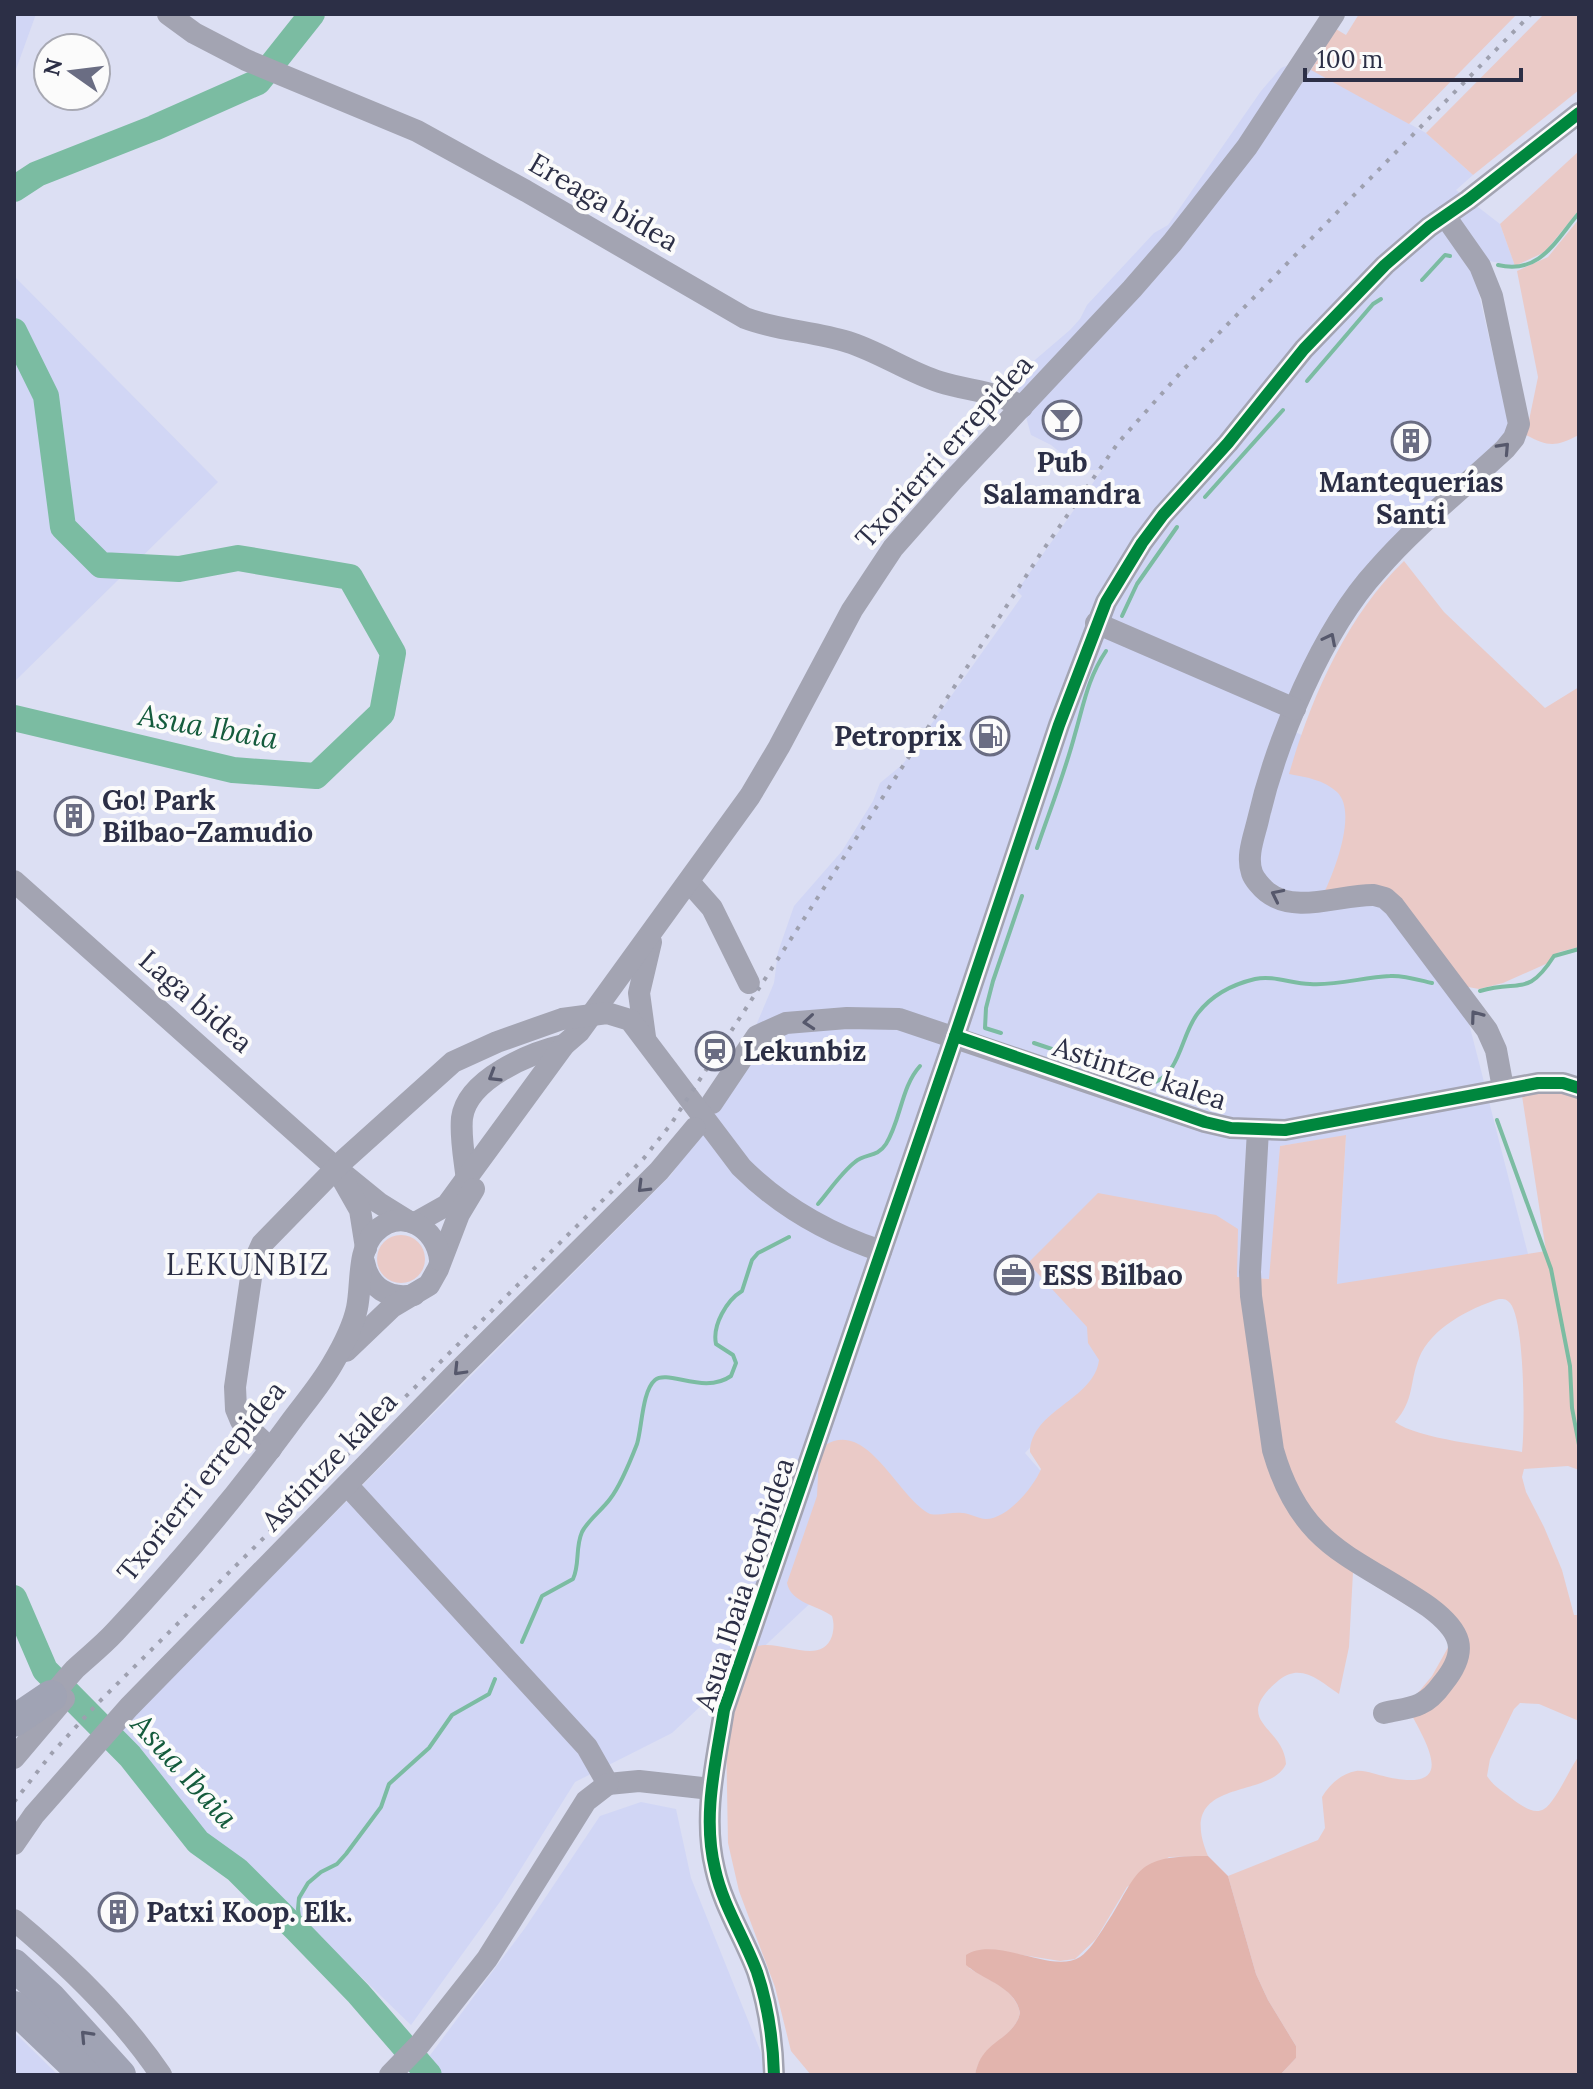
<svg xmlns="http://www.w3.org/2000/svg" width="1593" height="2089" font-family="Lora,serif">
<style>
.built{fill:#d1d6f5}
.green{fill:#eacac7;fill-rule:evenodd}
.forest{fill:#e2b4ad}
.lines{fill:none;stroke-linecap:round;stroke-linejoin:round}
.stream{stroke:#7bbca2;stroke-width:4}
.river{stroke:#7bbca2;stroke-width:26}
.minor{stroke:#a3a4b2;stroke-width:22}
.highway{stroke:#a0a3b4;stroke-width:32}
.rail{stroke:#9ea0af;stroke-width:4;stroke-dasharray:4 8;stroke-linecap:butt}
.cycleway-casing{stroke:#fbfbfb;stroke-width:17}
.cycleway{stroke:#00873e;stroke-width:12}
.oneway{stroke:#56586c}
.oneway2{stroke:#55586c}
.labels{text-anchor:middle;stroke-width:8;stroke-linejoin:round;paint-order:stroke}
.street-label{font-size:28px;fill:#2c2f46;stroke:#fbfbfb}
.poi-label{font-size:28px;font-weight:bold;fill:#2c2f46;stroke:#fbfbfb;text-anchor:start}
.water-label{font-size:30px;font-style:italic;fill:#145b3c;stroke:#fbfbfb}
.neighbourhood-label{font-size:30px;letter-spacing:2px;fill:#2c2f46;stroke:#fbfbfb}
</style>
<rect width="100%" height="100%" fill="#dcdff3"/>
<!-- built -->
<g class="built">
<path d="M14 14H36L14 75Z"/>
<path d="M1291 64 1311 69 1426 133 1473 175 1456 190 1500 224 1515 266 1463 256 1473 268 1511 433 1427 514 1279 725 1311 739 1462 996 1528 1254 1382 1287 1337 1284 1346 1136 1280 1146 1270 1279 1237 1277 1186 1281 1025 1453 1052 1484 970 1557 916 1504 672 1733 575 1782 502 1899 411 2025 294 1912 188 1823 131 1750 114 1735 671 1175 730 1087 774 983 778 952 794 906 842 851 873 801 880 783 903 764 1022 596 1017 591 1102 470H1082L1051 445 1031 435 1015 377 1070 330 1080 319 1087 305 1154 233 1168 225 1261 91 1281 68Z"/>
<path d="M14 276 218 482 14 682Z"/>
<path d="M641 1802 676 1809 691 1878 770 2075H442L425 2062 525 1928 600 1816Z"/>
<path d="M14 2032 58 2075H14Z"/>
</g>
<!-- green -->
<g class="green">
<path d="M1359 14H1517L1409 124 1311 70 1336 29 1346 35Z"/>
<path d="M1544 14H1579V90L1473 175 1426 133Z"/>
<path d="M1579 151V210L1545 252 1515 266 1500 224Z"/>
<path d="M1579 219V435C1555 447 1549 447 1526 435L1538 377 1517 271 1548 257Z"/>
<path d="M1404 561 1444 612 1545 708 1579 687V947L1559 952 1548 963 1503 983 1479 989 1452 984 1408 907 1323 895C1334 873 1358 812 1337 792 1324 780 1306 777 1289 774 1311 698 1346 617 1404 561Z"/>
<path d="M1520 1083 1579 1092V1470L1568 1466 1524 1469 1522 1477 1526 1492 1544 1527 1562 1570 1574 1615H1579V1721L1539 1704 1520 1703 1514 1709 1490 1759 1487 1776C1494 1787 1505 1793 1515 1801 1523 1806 1534 1815 1544 1809 1555 1803 1570 1768 1579 1756V2075H1280L1296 2058V2046L1268 2000 1256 1974 1228 1876 1318 1840 1325 1828 1322 1797C1329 1785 1342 1773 1356 1771 1366 1770 1377 1775 1387 1777 1460 1793 1426 1743 1407 1706L1432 1676 1455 1635 1353 1572 1349 1647 1339 1694C1320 1681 1301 1662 1279 1680 1229 1722 1284 1726 1286 1764 1269 1801 1174 1775 1208 1856L1169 1857 1127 1887 1096 1939 1075 1959 1060 1961 991 1950 969 1968C988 1980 1015 1988 1020 2013 1013 2041 982 2041 975 2075H811L791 2051 775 1987 739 1891 728 1843 726 1733 755 1647C778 1637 821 1668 832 1636 834 1628 834 1623 832 1616 817 1605 791 1603 787 1583L817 1496 819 1455 825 1445C868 1419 897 1497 930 1514 941 1516 951 1512 962 1513 970 1513 978 1519 986 1519 1007 1519 1034 1487 1041 1469L1030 1452C1031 1410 1094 1400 1099 1360L1088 1343 1087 1327 1028 1263 1098 1193 1216 1215 1238 1229 1237 1277 1269 1279 1280 1146 1346 1135 1337 1284 1546 1251ZM1499 1299C1505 1299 1506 1299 1510 1303 1525 1321 1525 1427 1522 1452 1491 1446 1418 1439 1395 1422 1415 1399 1409 1383 1419 1358 1431 1328 1470 1308 1499 1299Z"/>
<circle cx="401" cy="1259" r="24"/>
</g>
<!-- forest -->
<path class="forest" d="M1208 1856 1228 1876 1256 1974 1268 2000 1296 2046V2058L1280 2075H975C982 2038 1013 2042 1020 2013 1015 1986 984 1981 966 1965V1955C997 1935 1051 1975 1080 1957 1089 1951 1097 1938 1103 1929 1141 1873 1129 1855 1208 1856Z"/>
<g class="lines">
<!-- stream -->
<g class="stream">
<path d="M1498 265C1540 275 1555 241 1579 213"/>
<path d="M1422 280 1445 255 1450 256"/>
<path d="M1307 381 1373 304 1381 299"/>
<path d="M1205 497 1283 410"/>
<path d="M1122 616 1137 584 1177 527"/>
<path d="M1037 848C1050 810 1065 772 1075 734 1084 703 1088 678 1106 651"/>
<path d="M1480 991C1520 979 1527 998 1554 956L1579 949"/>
<path d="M1001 1033 985 1028 986 1008 993 981 1022 896"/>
<path d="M1034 1043 1153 1083C1181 1073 1181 1034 1198 1013 1212 995 1234 984 1255 979 1274 975 1292 984 1310 984 1337 986 1363 977 1390 976 1403 975 1419 980 1432 983"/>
<path d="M1497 1120 1551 1269 1570 1366 1572 1408 1579 1445"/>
<path d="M818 1204C830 1190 841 1173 855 1162 865 1153 877 1158 886 1144 901 1120 901 1087 920 1066"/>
<path d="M522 1642 542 1596 573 1579C580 1564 575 1548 582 1532 588 1520 602 1510 610 1499 621 1485 630 1462 637 1444 642 1428 642 1391 655 1380 668 1369 704 1395 731 1376L736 1363 733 1355 716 1344C712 1325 727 1300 742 1291L752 1260 758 1253 789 1237"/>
<path d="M302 1937 298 1909 299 1898 308 1883 321 1872 337 1864 346 1854 381 1807 389 1784 429 1748 452 1715 489 1694 495 1679"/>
</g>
<!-- river -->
<g class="river">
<path d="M14 189 37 174 154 128 258 82 312 14"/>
<path d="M14 331 46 396 63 527 101 565 179 569 238 558 350 577 393 653 382 713 316 776 233 770 14 718"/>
<path d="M14 1598 45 1670 130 1756 198 1842 237 1870 296 1929 358 1993 429 2075"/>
</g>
<!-- minor -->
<g class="minor">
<path d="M168 14 194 33 246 60 417 131 526 191 745 318C779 331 814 331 848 342 880 352 908 372 940 382 968 391 997 391 1022 407"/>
<path d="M1445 216 1480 266 1492 296 1519 424 1514 438 1505 449C1462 489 1415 526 1377 570 1322 630 1276 741 1258 820 1254 837 1246 856 1252 873 1254 879 1262 888 1267 892 1296 915 1341 894 1374 895L1385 898 1394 906 1487 1030 1496 1050 1503 1088"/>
<path d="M1096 623 1295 709"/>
<path d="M14 881 336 1168 379 1203 408 1221"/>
<path d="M689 882 712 908 749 983"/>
<path d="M645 1037 639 993 651 942"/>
<path d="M712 1103 757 1036 786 1023 847 1018 899 1019 1205 1122 1231 1128 1285 1130 1538 1083H1563L1579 1088"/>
<path d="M1258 1130 1250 1272 1251 1296 1273 1450C1301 1548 1353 1555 1429 1607 1461 1631 1470 1650 1443 1683 1438 1690 1429 1700 1420 1704 1410 1709 1395 1710 1384 1713"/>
<path d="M343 1180 360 1210 366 1248"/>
<path d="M467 1181C465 1161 460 1138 462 1118 467 1079 530 1053 564 1045"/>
<path d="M415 1223 447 1205 564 1045 579 1032 750 796 779 747 852 610 893 548 953 480 1132 289 1172 243 1247 147 1334 14"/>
<path d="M364 1262C369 1288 389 1300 414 1295"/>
<path d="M346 1351 392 1307 429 1285 438 1269 459 1214 474 1189"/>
<path d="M271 1449 241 1421 236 1409 235 1387 253 1264 262 1244 344 1160 453 1062 497 1042 562 1019 607 1013 630 1020 741 1167C781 1207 827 1233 881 1251"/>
<path d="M348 1486 587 1747 608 1784 639 1781 711 1789"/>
<path d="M43 1706C54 1694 64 1681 75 1669 88 1657 103 1645 115 1632 176 1567 234 1499 287 1427 302 1406 320 1386 333 1363 343 1346 353 1327 357 1308 362 1284 357 1250 375 1232 402 1206 437 1228 440 1260"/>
<path d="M14 1758 64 1699"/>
<path d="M14 1844 34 1815 129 1707 459 1370 659 1171 695 1128"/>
<path d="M14 1920C67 1964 122 2017 161 2075"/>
<path d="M390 2075 420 2044 487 1959 586 1801 608 1784"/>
<path d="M774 2075C773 2040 768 2005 757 1972 744 1937 723 1906 715 1869 702 1816 716 1762 724 1710L955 1036 1059 725 1106 602 1142 543 1163 515 1228 443 1304 349 1385 265 1429 227 1468 200 1579 113"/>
</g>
<!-- highway -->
<g class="highway">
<path d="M14 1721 51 1696"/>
<path d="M14 1965 50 1998 120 2075"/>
<path d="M14 2007 85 2075"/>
</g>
<!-- rail -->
<path class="rail" d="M14 1802 52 1753 96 1705 612 1191 644 1158 671 1124 1041 553 1118 443 1182 371 1531 14"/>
<defs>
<g id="cycleway">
<path d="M955 1036 1205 1122 1231 1128 1285 1130 1538 1083H1563L1579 1088"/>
<path d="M774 2075C773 2040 768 2005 757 1972 744 1937 723 1906 715 1869 702 1816 716 1762 724 1710L955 1036 1059 725 1106 602 1142 543 1163 515 1228 443 1304 349 1385 265 1429 227 1468 200 1579 113"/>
</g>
</defs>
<!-- cycleway casing -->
<use href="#cycleway" class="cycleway-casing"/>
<!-- cycleway -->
<use href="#cycleway" class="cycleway"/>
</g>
<!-- one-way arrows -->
<defs><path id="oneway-chevron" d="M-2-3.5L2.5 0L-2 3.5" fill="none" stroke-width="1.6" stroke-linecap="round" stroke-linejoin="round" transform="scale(2)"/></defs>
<g class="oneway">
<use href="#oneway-chevron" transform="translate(1504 448) rotate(-47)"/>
<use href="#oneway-chevron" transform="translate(1330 639) rotate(-63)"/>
<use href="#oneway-chevron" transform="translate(1277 895) rotate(-154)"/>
<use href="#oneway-chevron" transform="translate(1476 1016) rotate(-126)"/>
<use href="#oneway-chevron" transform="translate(809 1022) rotate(175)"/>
<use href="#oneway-chevron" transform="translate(494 1076) rotate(149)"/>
<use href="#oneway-chevron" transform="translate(643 1187) rotate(135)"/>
<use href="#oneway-chevron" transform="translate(459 1370) rotate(134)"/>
</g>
<use class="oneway2" href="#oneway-chevron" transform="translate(86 2036) rotate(-133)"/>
<!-- icons -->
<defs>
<symbol id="bar-ring" viewBox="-11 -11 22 22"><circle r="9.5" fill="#fbfbfb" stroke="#6a6d83" stroke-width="1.5"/><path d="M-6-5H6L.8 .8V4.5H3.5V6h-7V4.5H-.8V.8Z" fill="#6a6d83"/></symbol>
<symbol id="building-ring" viewBox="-11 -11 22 22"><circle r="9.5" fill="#fbfbfb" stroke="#6a6d83" stroke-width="1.5"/><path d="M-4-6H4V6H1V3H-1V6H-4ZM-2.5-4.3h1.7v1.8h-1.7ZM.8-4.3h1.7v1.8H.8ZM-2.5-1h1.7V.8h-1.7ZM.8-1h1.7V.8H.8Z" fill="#6a6d83"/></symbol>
<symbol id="fuel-ring" viewBox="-11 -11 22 22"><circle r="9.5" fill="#fbfbfb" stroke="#6a6d83" stroke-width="1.5"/><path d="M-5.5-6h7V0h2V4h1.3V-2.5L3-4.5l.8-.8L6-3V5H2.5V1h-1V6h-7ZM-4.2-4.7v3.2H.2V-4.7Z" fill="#6a6d83"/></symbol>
<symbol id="station-ring" viewBox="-11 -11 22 22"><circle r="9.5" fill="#fbfbfb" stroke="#6a6d83" stroke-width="1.5"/><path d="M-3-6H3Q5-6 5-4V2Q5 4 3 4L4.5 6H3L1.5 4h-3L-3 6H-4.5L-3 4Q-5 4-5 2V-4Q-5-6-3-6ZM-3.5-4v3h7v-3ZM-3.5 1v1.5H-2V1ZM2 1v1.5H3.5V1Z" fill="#6a6d83"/></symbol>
<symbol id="office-ring" viewBox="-11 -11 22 22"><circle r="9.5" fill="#fbfbfb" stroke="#6a6d83" stroke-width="1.5"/><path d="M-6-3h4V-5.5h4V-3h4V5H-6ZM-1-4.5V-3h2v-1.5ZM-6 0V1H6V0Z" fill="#6a6d83"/></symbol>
</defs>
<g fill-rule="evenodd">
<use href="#bar-ring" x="1040" y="398" width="44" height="44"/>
<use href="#building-ring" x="1389" y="419" width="44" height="44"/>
<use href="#fuel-ring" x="968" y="714" width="44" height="44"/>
<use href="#building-ring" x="52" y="794" width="44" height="44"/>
<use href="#station-ring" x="693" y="1029" width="44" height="44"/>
<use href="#office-ring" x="992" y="1253" width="44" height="44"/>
<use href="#building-ring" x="96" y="1890" width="44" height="44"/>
</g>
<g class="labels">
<!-- street labels -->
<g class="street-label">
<text transform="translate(604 202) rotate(30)" y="10">Ereaga bidea</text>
<text transform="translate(944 451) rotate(-48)" y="10">Txorierri errepidea</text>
<text transform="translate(196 1001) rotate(41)" y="10">Laga bidea</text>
<text transform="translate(1140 1073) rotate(18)" y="10">Astintze kalea</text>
<text transform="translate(329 1461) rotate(-46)" y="10">Astintze kalea</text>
<text transform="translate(201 1481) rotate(-51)" y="10">Txorierri errepidea</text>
<text transform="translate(744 1584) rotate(-72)" y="10">Asua Ibaia etorbidea</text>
</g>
<!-- poi labels -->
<g class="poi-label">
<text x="1062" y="472" text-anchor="middle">Pub<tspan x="1062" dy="32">Salamandra</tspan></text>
<text x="1411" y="492" text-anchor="middle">Mantequerías<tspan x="1411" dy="32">Santi</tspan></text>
<text x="962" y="746" text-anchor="end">Petroprix</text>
<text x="102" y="810">Go! Park<tspan x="102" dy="32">Bilbao-Zamudio</tspan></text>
<text x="743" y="1061">Lekunbiz</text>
<text x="1042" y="1285">ESS Bilbao</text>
<text x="146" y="1922">Patxi Koop. Elk.</text>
</g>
<!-- water labels -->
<g class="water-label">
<text transform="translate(208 727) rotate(10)" y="10">Asua Ibaia</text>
<text transform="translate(184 1771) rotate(48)" y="10">Asua Ibaia</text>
</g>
<!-- neighbourhood labels -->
<g class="neighbourhood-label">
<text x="248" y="1275">LEKUNBIZ</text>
</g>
</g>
<!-- border -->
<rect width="1593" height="2089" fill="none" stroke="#2c2f46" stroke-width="32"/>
<!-- north arrow -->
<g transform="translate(72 72) rotate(284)"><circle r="38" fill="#fbfbfb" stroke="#a8a9b3" stroke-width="2"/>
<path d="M0-6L14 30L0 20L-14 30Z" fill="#6a6d83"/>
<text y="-12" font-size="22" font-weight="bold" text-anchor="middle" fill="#2c2f46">N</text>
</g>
<!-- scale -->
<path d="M1305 68v12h216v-12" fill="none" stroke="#2c2f46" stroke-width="4"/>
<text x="1317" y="68" font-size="24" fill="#2c2f46" stroke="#fbfbfb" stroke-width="6" paint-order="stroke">100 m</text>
</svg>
